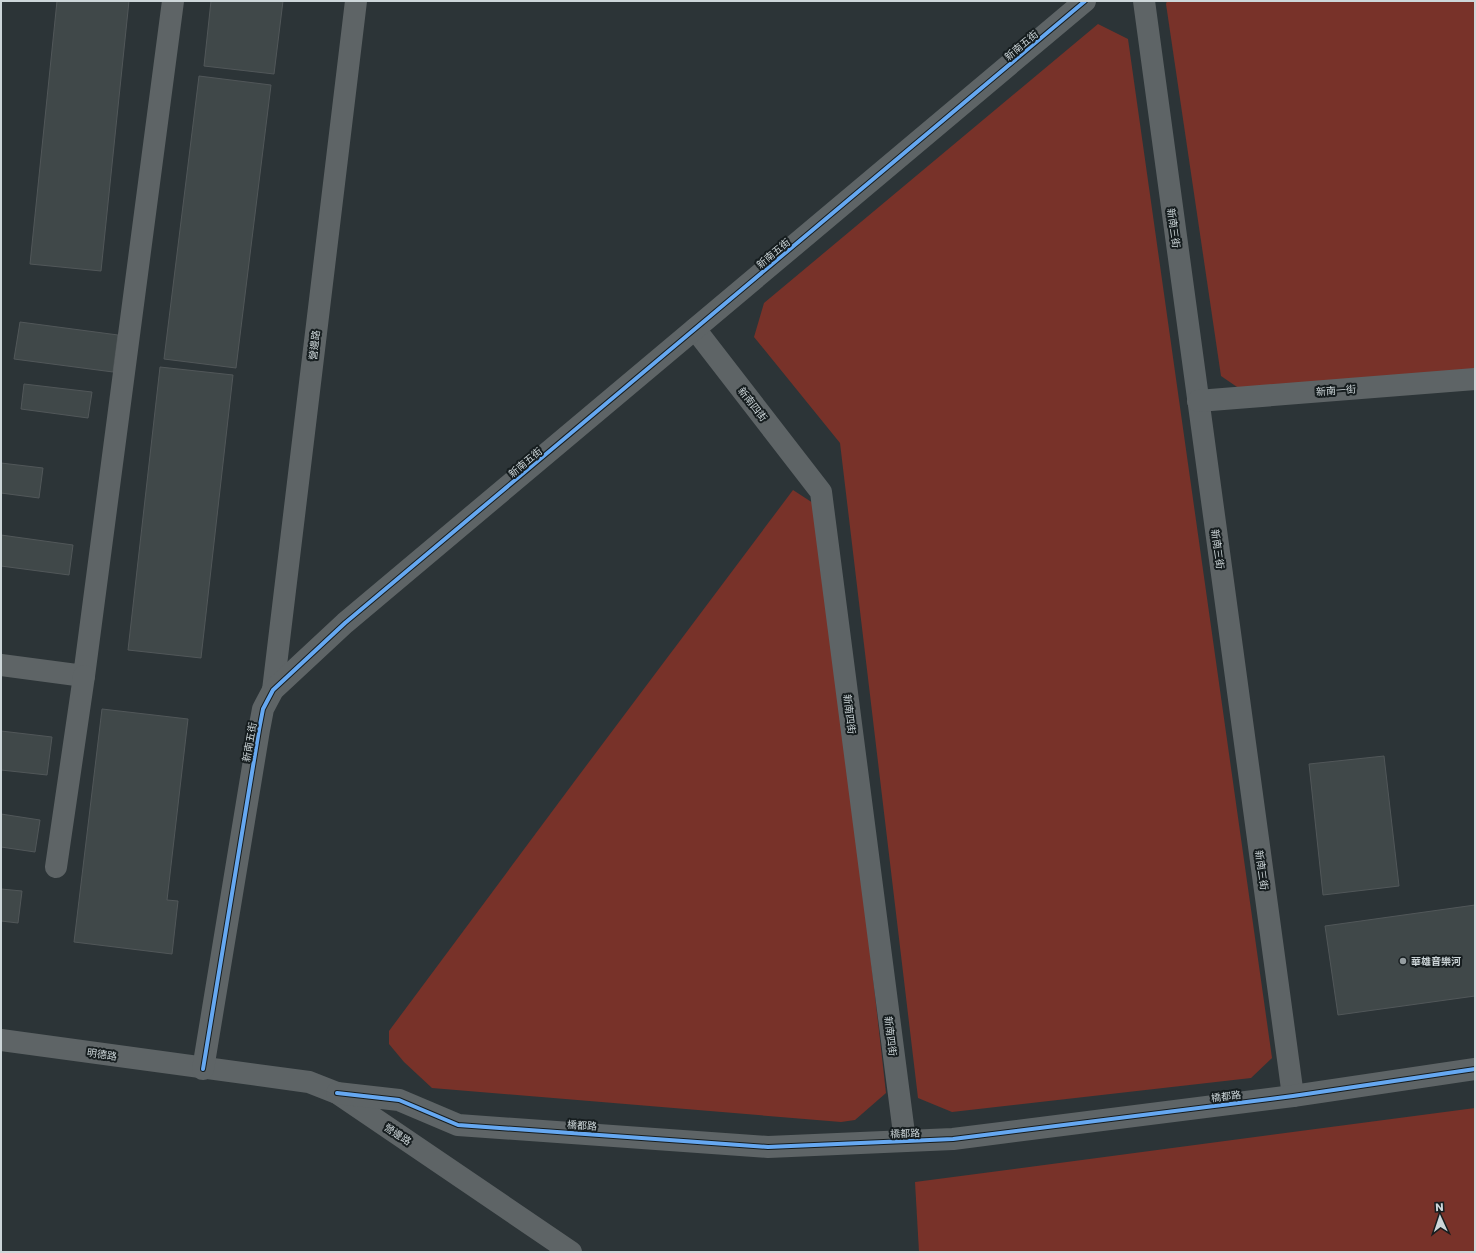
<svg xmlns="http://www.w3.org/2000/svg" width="1476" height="1253" font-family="Poppins,'Noto Sans TC',sans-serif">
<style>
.green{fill:#783229}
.building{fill:#404849;stroke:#515759}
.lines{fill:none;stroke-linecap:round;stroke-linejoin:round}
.minor{stroke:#5e6466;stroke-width:22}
.cycleway-casing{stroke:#161d1f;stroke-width:6}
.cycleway{stroke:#66a8f1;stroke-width:4}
.poi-dot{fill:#959da0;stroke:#161d1f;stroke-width:1.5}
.labels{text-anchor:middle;stroke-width:4;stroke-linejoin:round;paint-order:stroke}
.street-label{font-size:10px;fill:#cdd6d9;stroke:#161d1f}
.poi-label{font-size:10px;font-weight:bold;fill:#cdd6d9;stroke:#161d1f;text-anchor:start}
</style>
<rect width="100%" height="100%" fill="#2c3437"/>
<!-- green -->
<g class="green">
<path d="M1167 1H1475V370L1240 389 1221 376 1166 4Z"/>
<path d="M1098 24 1128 39 1272 1058 1251 1078 952 1112 918 1098 840 443 754 337 764 303Z"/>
<path d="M793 490 813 503 851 782 886 1093 855 1120 841 1122 432 1088 404 1062 389 1044V1031L577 778Z"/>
<path d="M1475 1108V1252H919L915 1182Z"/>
</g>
<!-- building -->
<g class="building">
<path d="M57 1H129L101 271 30 264Z"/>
<path d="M211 1H283L274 74 204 66Z"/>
<path d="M199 76 271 85 236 368 164 359Z"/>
<path d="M20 322 118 335 113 372 14 359Z"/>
<path d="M160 367 233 375 201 658 128 650Z"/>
<path d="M24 384 92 392 88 418 21 409Z"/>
<path d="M1 463 43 468 39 498 1 493Z"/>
<path d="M1 535 73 545 69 575 1 566Z"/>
<path d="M102 709 188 719 167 900 178 901 172 954 74 942Z"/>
<path d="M1 731 52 737 47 775 1 770Z"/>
<path d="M1384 756 1399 886 1323 895 1309 764Z"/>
<path d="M1 814 40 820 35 852 1 847Z"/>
<path d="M1 889 22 891 18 923 1 921Z"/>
<path d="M1475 905V996L1338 1015 1325 926Z"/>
</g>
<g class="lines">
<!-- minor -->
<g class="minor">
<path d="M1144 1 1293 1096"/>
<path d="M695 329 821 492 905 1141"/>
<path d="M1198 401 1475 379"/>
<path d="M1 665 84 676 173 1"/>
<path d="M273 690 356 1"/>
<path d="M56 867 84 676"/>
<path d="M1 1040 309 1082 337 1093 571 1252"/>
<path d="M203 1069 259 730 263 709 273 690 345 623 1085 1"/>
<path d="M337 1093 399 1100 458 1125 768 1147 953 1139 1293 1096 1475 1069"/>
</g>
<defs>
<g id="cycleway">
<path d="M203 1069 259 730 263 709 273 690 345 623 1085 1"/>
<path d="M337 1093 399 1100 458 1125 768 1147 953 1139 1293 1096 1475 1069"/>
</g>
</defs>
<!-- cycleway casing -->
<use href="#cycleway" class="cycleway-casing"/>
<!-- cycleway -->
<use href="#cycleway" class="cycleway"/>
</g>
<!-- markers -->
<circle class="poi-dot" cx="1403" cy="961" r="4"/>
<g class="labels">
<!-- street labels -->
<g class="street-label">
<text transform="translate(1021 45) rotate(-40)" y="4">新南五街</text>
<text transform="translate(1174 228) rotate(82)" y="4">新南三街</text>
<text transform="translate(773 253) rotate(-40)" y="4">新南五街</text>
<text transform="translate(314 345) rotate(-83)" y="4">營邊路</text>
<text transform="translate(1336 390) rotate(-4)" y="4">新南一街</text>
<text transform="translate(753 404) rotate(52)" y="4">新南四街</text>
<text transform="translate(525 462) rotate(-40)" y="4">新南五街</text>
<text transform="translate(1218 549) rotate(82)" y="4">新南三街</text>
<text transform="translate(850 714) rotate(83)" y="4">新南四街</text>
<text transform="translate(249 742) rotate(-80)" y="4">新南五街</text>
<text transform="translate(1262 870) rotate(82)" y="4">新南三街</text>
<text transform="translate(891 1036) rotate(83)" y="4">新南四街</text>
<text transform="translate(102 1054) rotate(8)" y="4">明德路</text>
<text transform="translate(1226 1096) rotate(-7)" y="4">橋都路</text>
<text transform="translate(582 1125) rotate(4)" y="4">橋都路</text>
<text transform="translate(905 1133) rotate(-2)" y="4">橋都路</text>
<text transform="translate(398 1134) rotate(34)" y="4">營邊路</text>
</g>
<!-- poi labels -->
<g class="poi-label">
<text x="1411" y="965">華雄音樂河</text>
</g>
</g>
<!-- border -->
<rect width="1476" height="1253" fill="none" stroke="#cdd6d9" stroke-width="4"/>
<!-- north arrow -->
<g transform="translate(1440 1217) rotate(357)" stroke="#161d1f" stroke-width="3" paint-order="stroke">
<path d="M0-3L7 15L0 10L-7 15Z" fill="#cdd6d9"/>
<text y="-6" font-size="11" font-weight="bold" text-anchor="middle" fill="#cdd6d9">N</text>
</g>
</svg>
